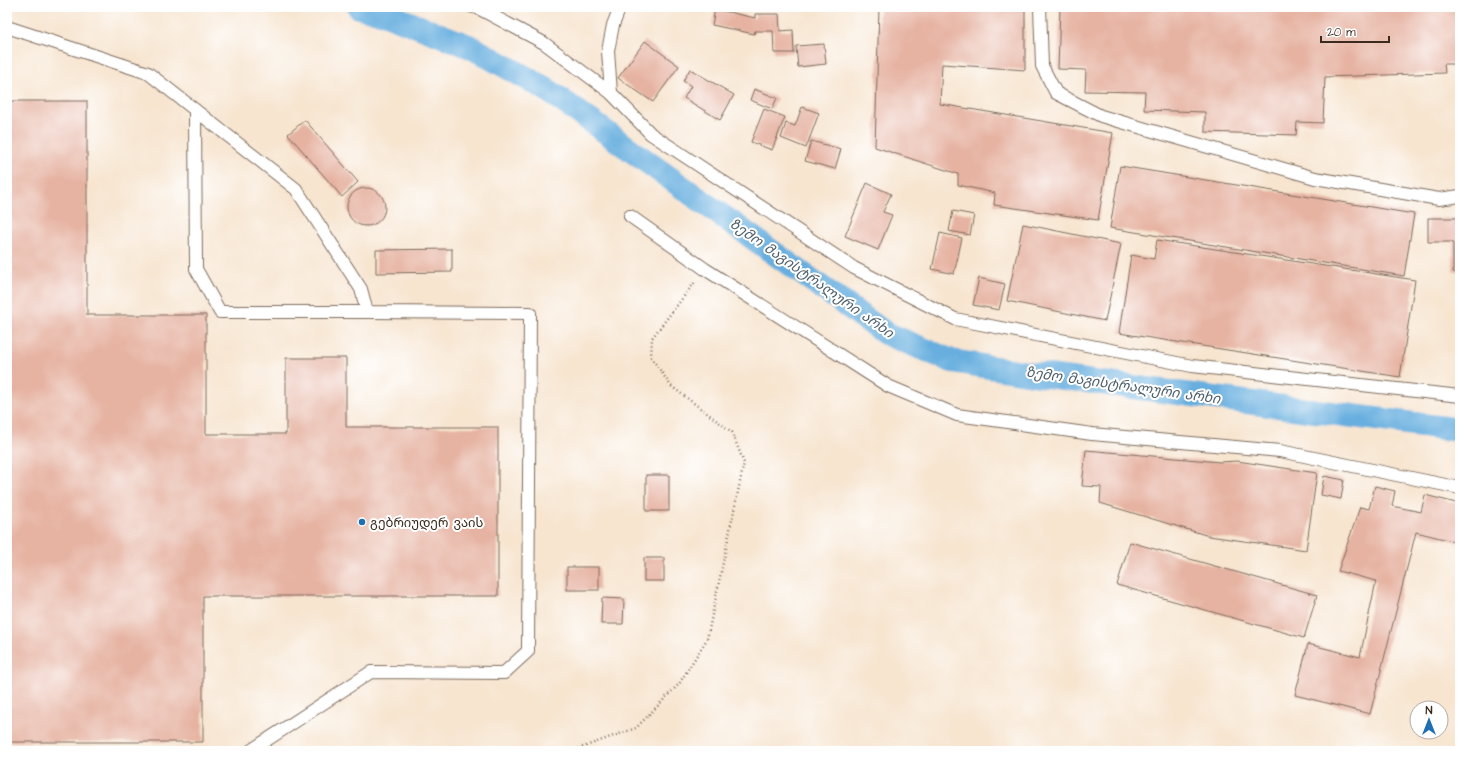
<svg xmlns="http://www.w3.org/2000/svg" width="1467" height="758" font-family="'Architects Daughter','Noto Sans Georgian',sans-serif">
<style>
.lines{fill:none;stroke-linecap:round;stroke-linejoin:round}
.canal{stroke:#67afdf;stroke-width:24}
.building{fill:#e6b2a1}
.service-casing{stroke:#7d6b5c;stroke-width:14}
.path{stroke:#7d6b5c;stroke-width:2.5;stroke-dasharray:1 3;stroke-linecap:butt}
.service{stroke:#fff;stroke-width:12}
.poi-dot{fill:#1f6fb2;stroke:#fff;stroke-width:1.5}
.labels{text-anchor:middle;stroke-width:4;stroke-linejoin:round;paint-order:stroke}
.poi-label{font-size:13px;fill:#3b2a1e;stroke:#fff;text-anchor:start}
.water-label{font-size:14px;font-style:italic;fill:#4d5f6b;stroke:#fff}
</style>
<rect width="100%" height="100%" fill="#fff"/>
<filter id="ink" filterUnits="userSpaceOnUse"><feTurbulence type="fractalNoise" baseFrequency=".025" numOctaves="2"/><feDisplacementMap in="SourceGraphic" scale="8" xChannelSelector="R" yChannelSelector="G"/><feConvolveMatrix kernelMatrix="1 2 1 2 8 2 1 2 1" color-interpolation-filters="sRGB"/></filter>
<filter id="wash" filterUnits="userSpaceOnUse"><feTurbulence type="fractalNoise" baseFrequency=".012" numOctaves="4" result="noise"/><feDisplacementMap in="SourceGraphic" scale="16" xChannelSelector="R" yChannelSelector="G"/><feGaussianBlur stdDeviation="0.9" result="paint"/><feColorMatrix in="noise" values="0 0 0 0 0 0 0 0 0 0 0 0 0 0 0 0 0 1.4 0 .05"/><feComposite in="paint" operator="in"/></filter>
<g filter="url(#wash)">
<rect width="100%" height="100%" fill="#f7e5d0"/>
<g class="lines">
<!-- canal -->
<path class="canal" d="M359 7 381 12 471 47 546 89 885 333 952 361 1033 374 1460 430"/>
</g>
<g id="blocks">
<!-- building -->
<g class="building">
<path d="M879 7H1025V70L942 64 940 104 1113 133 1098 220 994 205 995 193 958 185V174L875 147Z"/>
<path d="M1060 7H1460V127H1459L1458 64H1444L1445 73 1325 77 1323 123 1297 122 1296 135 1205 132V112L1144 110 1145 92 1085 91 1086 70 1058 69Z"/>
<path d="M715 9 755 18V14H779L780 31 793 30 794 53H774L773 31H755L754 34 712 25Z"/>
<path d="M645 41 679 66 653 102 618 78Z"/>
<path d="M824 44 826 64 798 67 796 46Z"/>
<path d="M690 69 734 95 720 120 684 98 691 86 683 81Z"/>
<path d="M754 89 777 98 772 109 750 100Z"/>
<path d="M7 101H87V315H206V434H286V358H346V427H498V596H203V742H7Z"/>
<path d="M802 107 819 113 806 148 781 138 786 123 795 126Z"/>
<path d="M764 109 785 117 772 150 751 142Z"/>
<path d="M305 120 358 182 342 197 288 134Z"/>
<path d="M811 141 841 149 835 169 805 161Z"/>
<path d="M1120 166 1414 214 1404 276 1110 228Z"/>
<path d="M867 183 891 194 883 212 892 215 878 250 845 236Z"/>
<circle cx="366" cy="207" r="19"/>
<path d="M953 211 974 215 970 235 949 231Z"/>
<path d="M1428 218H1460V272H1453V242H1428Z"/>
<path d="M1023 224 1121 244 1105 321 1007 301Z"/>
<path d="M940 233 962 238 954 274 932 269Z"/>
<path d="M1157 240 1415 280 1400 377 1119 333 1131 255 1154 259Z"/>
<path d="M452 249V272L376 273V250Z"/>
<path d="M979 278 1005 284 999 310 973 305Z"/>
<path d="M1086 450 1220 462 1237 461 1317 473 1306 550 1209 536 1100 503 1101 487 1082 486Z"/>
<rect x="646" y="475" width="23" height="36"/>
<path d="M1324 476 1344 480 1341 499 1321 495Z"/>
<path d="M1375 486 1395 491 1392 506 1421 512 1425 495 1460 504V543L1416 532 1370 714 1295 695 1308 644 1360 657 1376 581 1338 571 1360 507 1369 509Z"/>
<path d="M1130 542 1317 595 1304 638 1117 585Z"/>
<rect x="644" y="558" width="20" height="23"/>
<rect x="567" y="567" width="32" height="23"/>
<path d="M602 598 624 599 623 624H601Z"/>
</g>
</g>
</g>
<g filter="url(#ink)">
<use href="#blocks" fill-opacity="0" stroke="#7d6b5c" stroke-width="1"/>
<g class="lines">
<defs>
<g id="service">
<path d="M473 7 478 8 544 43 611 93 651 134 854 268 955 319 1192 366 1460 396"/>
<path d="M1040 7 1042 66 1056 93 1101 116 1315 178 1439 199 1460 196"/>
<path d="M7 27 148 73 296 189 361 289 367 312 530 313 528 651 504 673 371 672 250 751"/>
<path d="M611 93 608 51 613 25 620 7"/>
<path d="M195 110 196 269 220 312H367"/>
<path d="M630 216 705 269 888 386 957 415 1092 434 1280 451 1460 488"/>
</g>
</defs>
<!-- service casing -->
<use href="#service" class="service-casing"/>
<!-- path -->
<path class="path" d="M575 751 580 748 636 728 679 684 707 639 744 463 732 432 671 386 651 357 652 338 695 282"/>
<!-- service -->
<use href="#service" class="service"/>
</g>
</g>
<!-- markers -->
<circle class="poi-dot" cx="362" cy="522" r="4"/>
<g class="labels">
<!-- poi labels -->
<g class="poi-label">
<text x="370" y="527">გებრიუდერ ვაის</text>
</g>
<!-- water labels -->
<g class="water-label">
<text transform="translate(812 278) rotate(35)" y="5">ზემო მაგისტრალური არხი</text>
<text transform="translate(1123 385) rotate(8)" y="5">ზემო მაგისტრალური არხი</text>
</g>
</g>
<!-- margin -->
<rect width="1467" height="758" fill="none" stroke="#fff" stroke-width="24"/>
<!-- north arrow -->
<g transform="translate(1429 720)"><circle r="19" fill="#ffffff" stroke="#b1aaa5"/>
<path d="M0-3L7 15L0 10L-7 15Z" fill="#1f6fb2"/>
<text y="-6" font-size="11" font-weight="bold" text-anchor="middle" fill="#3b2a1e">N</text>
</g>
<!-- scale -->
<path d="M1321 36v6h68v-6" fill="none" stroke="#3b2a1e" stroke-width="2"/>
<text x="1327" y="36" font-size="12" fill="#3b2a1e" stroke="#ffffff" stroke-width="3" paint-order="stroke">20 m</text>
</svg>
